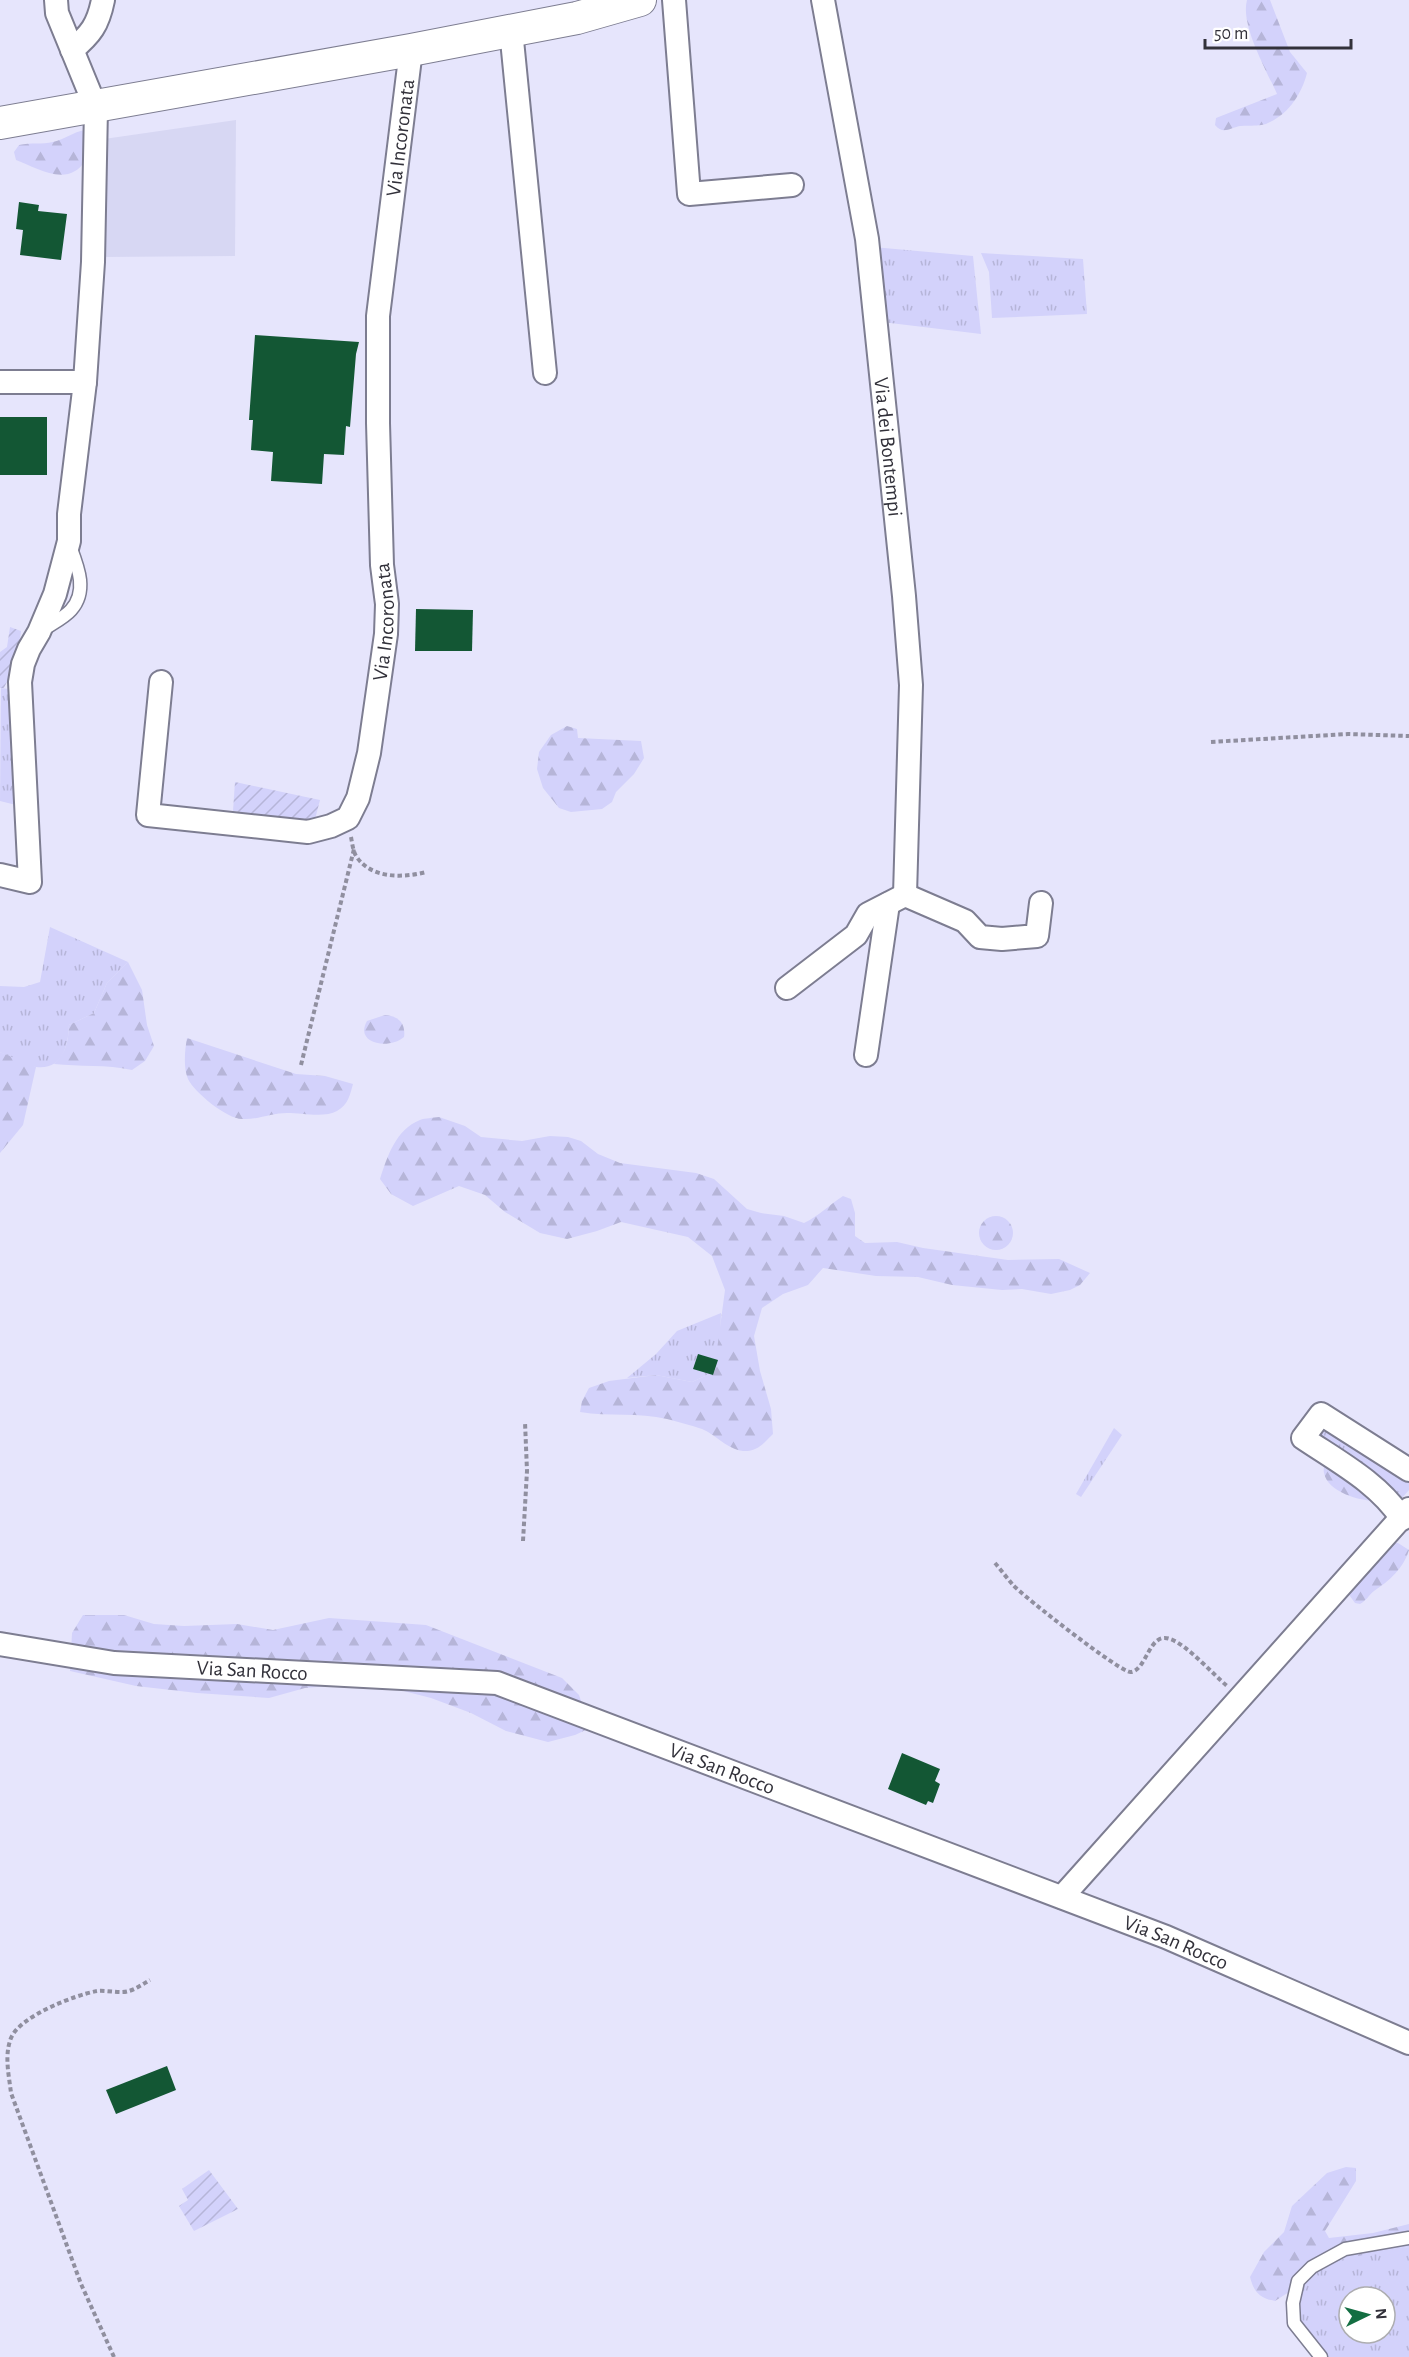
<svg xmlns="http://www.w3.org/2000/svg" width="1409" height="2357" font-family="'Alegreya Sans',sans-serif">
<style>
.built{fill:#d7d7f3}
.grass{fill:url(#grass-tufts);fill-rule:evenodd}
.forest{fill:url(#forest-firs)}
.garden{fill:url(#garden-furrows)}
.building{fill:#135734}
.lines{fill:none;stroke-linecap:round;stroke-linejoin:round}
.service-casing{stroke:#7d7d91;stroke-width:15}
.minor-casing{stroke:#7d7d91;stroke-width:26}
.secondary-casing{stroke:#7d7d91;stroke-width:34}
.path{stroke:#908f9f;stroke-width:4;stroke-dasharray:4.5 3;stroke-linecap:butt}
.service{stroke:#fff;stroke-width:12}
.minor{stroke:#fff;stroke-width:22}
.secondary{stroke:#fff;stroke-width:32}
.labels{text-anchor:middle;stroke-width:6;stroke-linejoin:round;paint-order:stroke}
.street-label{font-size:21px;fill:#32313a;stroke:#fff}
</style>
<defs>
<pattern id="grass-tufts" width="24" height="20" patternUnits="userSpaceOnUse" patternTransform="scale(1.5)"><rect width="24" height="20" fill="#d3d2fb"/><path d="M3 7l-1-3M5 7V3M7 7l1-3M15 17l-1-3M17 17v-4M19 17l1-3" fill="none" stroke="#b6b5d8"/></pattern>
<pattern id="forest-firs" width="22" height="20" patternUnits="userSpaceOnUse" patternTransform="scale(1.5)"><rect width="22" height="20" fill="#d3d2fb"/><path d="M5 1l3.5 6h-7zM16 11l3.5 6h-7z" fill="#b6b5d8"/></pattern>
<pattern id="garden-furrows" width="10" height="10" patternUnits="userSpaceOnUse" patternTransform="scale(1.5)"><rect width="10" height="10" fill="#d3d2fb"/><path d="M-1 1l2-2M0 10L10 0M9 11l2-2" fill="none" stroke="#b6b5d8"/></pattern>
</defs>
<rect width="100%" height="100%" fill="#e6e5fc"/>
<!-- built -->
<path class="built" d="M236 120 235 256 103 257 104 139Z"/>
<!-- grass -->
<g class="grass">
<path d="M873 247 973 256 981 334 882 322Z"/>
<path d="M981 253 1083 259 1087 314 992 318 989 272Z"/>
<path d="M1 688 9 689 16 805 0 801Z"/>
<path d="M50 927 128 962 107 983 94 1013 69 1025C68 1046 63 1070 36 1067 24 1066 10 1057 0 1052V986L24 987 40 982Z"/>
<path d="M721 1313 720 1342 714 1372 692 1382 656 1375 627 1378 656 1354 677 1331Z"/>
<path d="M1321 1426 1409 1483V1490L1402 1498 1317 1437Z"/>
<path d="M1114 1428 1122 1435 1081 1497 1076 1494Z"/>
<path d="M1403 2247 1409 2248V2357H1325L1295 2319C1296 2312 1295 2303 1297 2296 1307 2258 1371 2253 1403 2247ZM1349 2297H1385V2333H1349Z"/>
</g>
<!-- forest -->
<g class="forest">
<path d="M1247 0H1270L1290 52 1307 73C1302 93 1289 114 1268 123 1260 127 1249 125 1240 126 1230 128 1223 135 1215 125L1216 118 1277 94C1267 71 1240 25 1247 0Z"/>
<path d="M85 130 88 157C85 161 80 169 75 171 57 182 33 166 16 160L14 152 19 145C31 142 42 145 53 142 65 139 73 132 85 130Z"/>
<path d="M567 726 577 729 578 738 641 741 644 758 634 774 616 792 612 802 602 809 571 812 559 808 543 788 537 769 539 752 551 735Z"/>
<path d="M128 962 142 990 147 1025 154 1046 145 1061 132 1070C106 1064 80 1067 54 1064 67 1052 68 1041 69 1025L94 1013 107 983Z"/>
<path d="M385 1015C398 1016 406 1023 404 1037 389 1050 354 1044 367 1021Z"/>
<path d="M187 1038 296 1074 325 1076 353 1084C350 1095 348 1105 337 1111 325 1118 302 1113 287 1113 272 1113 257 1120 242 1119 227 1119 194 1092 188 1079 183 1067 185 1049 187 1038Z"/>
<path d="M0 1052 36 1067 23 1125 0 1153Z"/>
<path d="M439 1117 465 1126 481 1137 522 1141 550 1136 568 1137 581 1141 598 1154 620 1163 696 1173 714 1179 747 1209 761 1213 784 1216 804 1223C819 1216 829 1205 843 1196L851 1199 855 1213V1236L865 1243 897 1242 923 1248 1008 1260 1059 1259 1090 1273 1080 1285 1070 1290 1051 1294 1022 1289 1002 1290 952 1285 918 1277 876 1276 823 1268 808 1285 783 1294 762 1308 754 1336 760 1371 771 1409 773 1434C764 1443 757 1452 743 1451 727 1449 716 1435 702 1429 691 1425 678 1422 667 1419 638 1412 609 1417 580 1412L582 1401 589 1388 609 1381 656 1375 692 1382 714 1372 725 1290 712 1256 688 1237 621 1222 597 1231 567 1239 540 1233 505 1212 485 1195 459 1186 413 1206 391 1194 380 1179C387 1157 396 1129 420 1120 425 1118 433 1118 439 1117Z"/>
<circle cx="996" cy="1233" r="17"/>
<path d="M1325 1458 1379 1501C1363 1502 1328 1493 1324 1473 1323 1469 1325 1463 1325 1458Z"/>
<path d="M1393 1543H1398L1409 1550C1404 1568 1389 1581 1374 1591 1369 1595 1366 1601 1360 1604L1355 1603 1347 1592Z"/>
<path d="M83 1615H124L154 1624 184 1626 237 1624 273 1630 329 1618 426 1625 562 1678 579 1695 590 1728 575 1735 548 1742 506 1731 471 1713 431 1698 384 1686 364 1683 305 1688 269 1698 197 1693 136 1686 70 1671 72 1633Z"/>
<path d="M1346 2167 1356 2168V2181L1325 2231 1329 2238 1373 2233 1409 2224V2248L1403 2247 1338 2260 1295 2279 1289 2292 1275 2301C1259 2298 1254 2292 1250 2277L1264 2252 1284 2232 1292 2206 1327 2173Z"/>
</g>
<!-- garden -->
<g class="garden">
<path d="M10 627 21 631C19 651 13 670 4 688H0V652L7 647Z"/>
<path d="M235 782 320 800 314 823 233 811Z"/>
<path d="M209 2170 238 2209 194 2231 179 2206 188 2200 182 2189Z"/>
</g>
<!-- building -->
<g class="building">
<path d="M19 202 39 205 38 211 67 214 61 260 20 255 23 230 16 229Z"/>
<path d="M255 335 359 342 356 354 350 427 346 426 344 455 324 454 322 484 271 481 273 452 251 450 253 420H249Z"/>
<rect x="0" y="417" width="47" height="58"/>
<path d="M416 609 473 610 472 651H415Z"/>
<path d="M698 1354 718 1360 713 1375 693 1369Z"/>
<path d="M902 1753 940 1769 935 1781 940 1784 933 1803 928 1801 926 1805 888 1789Z"/>
<path d="M167 2066 176 2090 116 2114 106 2090Z"/>
</g>
<g class="lines">
<defs>
<g id="service">
<path d="M43 630C51 624 64 618 71 610 88 591 78 567 70 546"/>
<path d="M1321 2357 1294 2323 1293 2303 1298 2281 1312 2267 1345 2249 1409 2238"/>
</g>
<g id="minor">
<path d="M674 0 689 194 792 185"/>
<path id="s1" d="M823 0 867 239 904 596 911 685 905 895"/>
<path d="M511 30 545 373"/>
<path d="M72 50C91 34 98 25 103 0"/>
<path d="M0 382H85"/>
<path id="s2" d="M161 682 148 815 308 832 331 826 348 818 358 798 369 753 386 634 387 604 382 565 378 423V316L411 50"/>
<path d="M0 875 30 882 20 682 23 664 29 649 39 632 55 594 69 541V514L85 382 93 262 96 108 57 13 56 0"/>
<path d="M787 988 856 935 868 914 905 895 965 921 980 937 1002 939 1037 936 1041 903"/>
<path d="M866 1055 888 904"/>
<path d="M1402 1519C1379 1483 1337 1461 1303 1438L1321 1414 1409 1470"/>
<path id="s3" d="M0 1644 114 1663 497 1683 1166 1937 1409 2043"/>
<path d="M1062 1897 1409 1509"/>
</g>
<path id="secondary" d="M0 123 411 50 577 18 640 0"/>
</defs>
<!-- service casing -->
<use href="#service" class="service-casing"/>
<!-- minor casing -->
<use href="#minor" class="minor-casing"/>
<!-- secondary casing -->
<use href="#secondary" class="secondary-casing"/>
<!-- path -->
<g class="path">
<path d="M1211 742 1348 734 1409 736"/>
<path d="M351 837C352 842 353 851 356 856 371 879 403 878 426 872"/>
<path d="M301 1065 354 849"/>
<path d="M523 1541 527 1471 525 1422"/>
<path d="M995 1563C1001 1570 1007 1578 1013 1585 1023 1596 1122 1674 1131 1672 1147 1670 1149 1631 1170 1639 1186 1644 1213 1674 1227 1686"/>
<path d="M114 2357 81 2284 11 2093C9 2075 4 2056 11 2038 20 2016 75 1995 97 1991 108 1990 120 1994 129 1991 136 1989 143 1984 150 1980"/>
</g>
<!-- service -->
<use href="#service" class="service"/>
<!-- minor -->
<use href="#minor" class="minor"/>
<!-- secondary -->
<use href="#secondary" class="secondary"/>
</g>
<g class="labels">
<!-- street labels -->
<g class="street-label">
<text dy="7" stroke="none"><textPath href="#s2" startOffset="1024">Via Incoronata</textPath></text>
<text dy="7" stroke="none"><textPath href="#s1" startOffset="452">Via dei Bontempi</textPath></text>
<text dy="7" stroke="none"><textPath href="#s2" startOffset="538">Via Incoronata</textPath></text>
<text dy="7" stroke="none"><textPath href="#s3" startOffset="254">Via San Rocco</textPath></text>
<text dy="7" stroke="none"><textPath href="#s3" startOffset="740">Via San Rocco</textPath></text>
<text dy="7" stroke="none"><textPath href="#s3" startOffset="1226">Via San Rocco</textPath></text>
</g>
</g>
<!-- north arrow -->
<g transform="translate(1367 2315) rotate(85)"><circle r="28" fill="#ffffff" stroke="#adadb0" stroke-width="1.5"/>
<path d="M0-4.5L10 22L0 15L-10 22Z" fill="#136e42"/>
<text y="-9" font-size="16" font-weight="bold" text-anchor="middle" fill="#32313a">N</text>
</g>
<!-- scale -->
<path d="M1205 39v9h146v-9" fill="none" stroke="#32313a" stroke-width="3"/>
<text x="1214" y="39" font-size="18" fill="#32313a" stroke="#ffffff" stroke-width="4.5" paint-order="stroke">50 m</text>
</svg>
